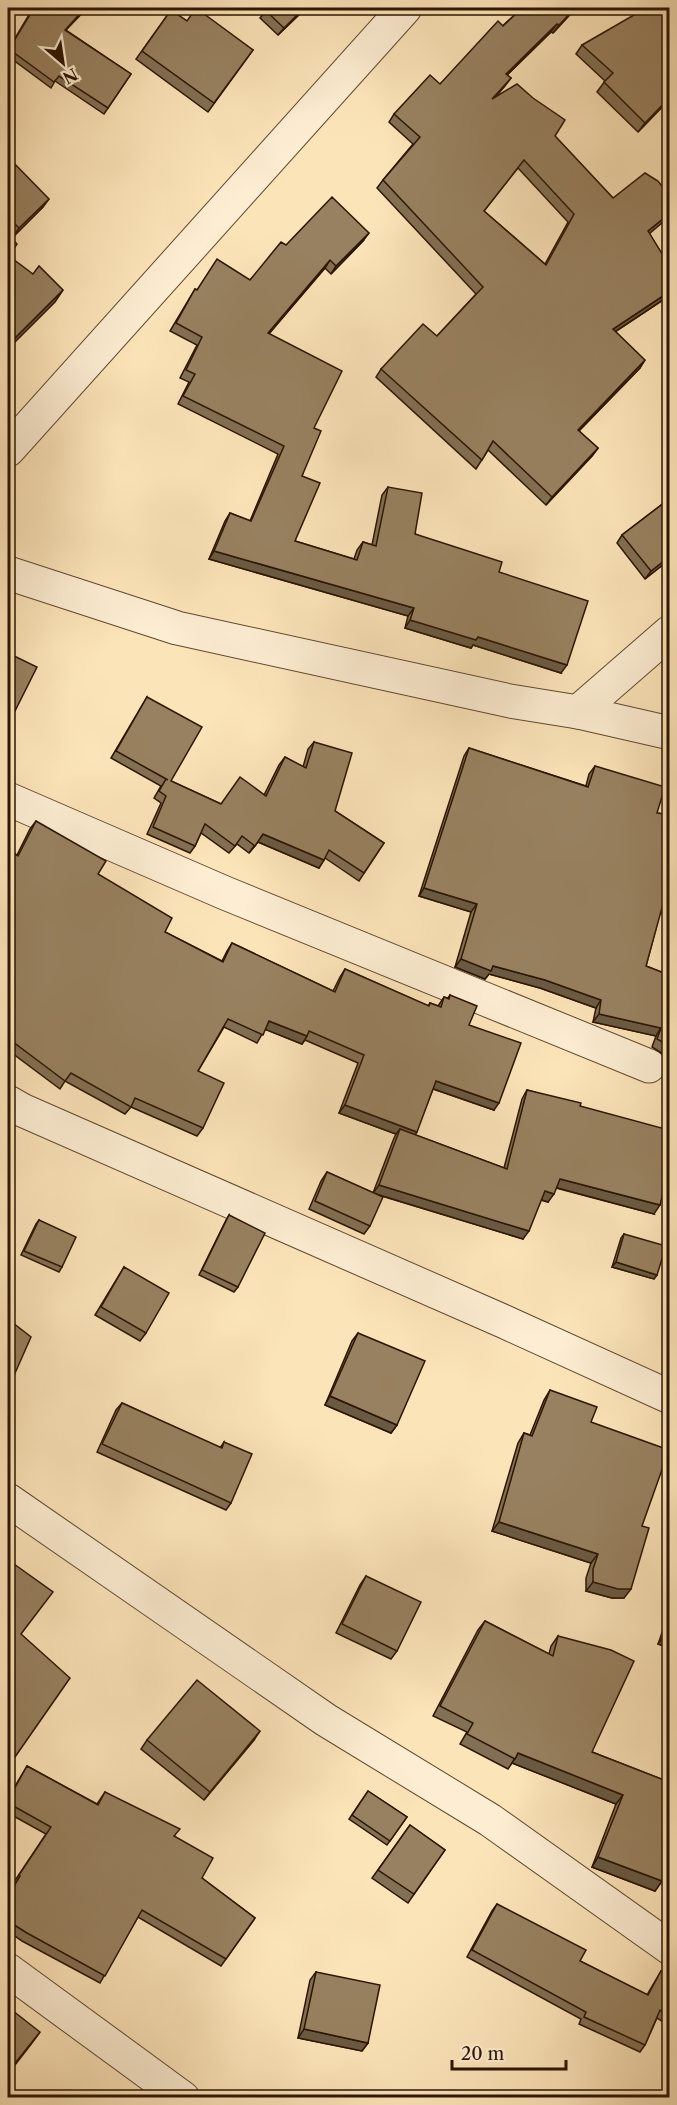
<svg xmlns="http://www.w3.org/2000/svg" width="677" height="2105" font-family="'Libre Caslon Text',serif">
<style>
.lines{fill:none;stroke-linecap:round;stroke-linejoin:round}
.minor-casing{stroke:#5f492e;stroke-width:35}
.minor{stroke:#fdedd2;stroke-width:33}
.wall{fill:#836f53;stroke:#2b1500;stroke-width:1.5;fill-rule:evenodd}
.shaded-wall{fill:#6a5a43;stroke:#2b1500;stroke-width:1.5}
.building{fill:#988160;stroke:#2b1500;stroke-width:1.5;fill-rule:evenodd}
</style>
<rect width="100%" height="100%" fill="#fce4b9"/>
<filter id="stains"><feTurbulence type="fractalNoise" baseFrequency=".00333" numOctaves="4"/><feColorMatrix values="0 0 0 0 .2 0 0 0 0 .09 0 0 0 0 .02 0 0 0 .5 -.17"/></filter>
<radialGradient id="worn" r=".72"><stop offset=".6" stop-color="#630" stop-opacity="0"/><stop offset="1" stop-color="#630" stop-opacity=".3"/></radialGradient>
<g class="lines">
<defs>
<g id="minor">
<path d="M8 450 405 8"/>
<path d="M8 573 177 628 510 701 578 712 670 733"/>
<path d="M578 712 670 632"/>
<path d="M8 799 225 893 649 1066"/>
<path d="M8 1102 22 1110 505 1322 670 1397"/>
<path d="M8 1500 326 1720 490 1820 670 1948"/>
<path d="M8 1970 183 2098"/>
</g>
</defs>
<!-- minor casing -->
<use href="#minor" class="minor-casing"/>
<!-- minor -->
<use href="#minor" class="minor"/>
</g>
<!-- wall -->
<g class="wall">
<path d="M33 8H87L66 30 131 74 104 114 55 81 51 88 8 56V50Z"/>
<path d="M306 8 278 35 260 18 266 11Z"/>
<path d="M522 8H576L553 33 551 32 507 75 511 78 496 96 555 136 613 198 649 234 669 296 615 332 640 368 579 431 598 448 592 456 546 505 488 450 476 469 376 377 381 369 437 336 476 294 377 188 383 180 413 144 389 122 394 114 440 84ZM518 168 568 222 545 264 484 211Z"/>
<path d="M171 10 187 21 253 50 208 112 136 59Z"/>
<path d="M582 45 669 100 638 132 597 92 605 81 576 54Z"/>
<path d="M8 157 43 207 13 237 8 231Z"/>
<path d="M363 241 331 274 325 268 269 333 314 428 302 476 295 541 354 559 357 550 363 542 372 545 382 495 388 487 415 534 499 572 561 673 473 645 471 648 405 628 408 616 209 559 225 521 230 513 250 521 278 454 178 404 189 382 180 378 197 345 170 331 195 289 197 290 250 280 286 245Z"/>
<path d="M669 499V560L645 579 617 543 622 535Z"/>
<path d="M147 697 171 781 221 804 264 795 279 765 285 757 303 767 308 749 314 742 335 811 384 843 359 881 325 858 319 868 258 842 249 853 237 844 229 853 201 833 195 846 190 853 147 834 161 803 154 798 161 786 111 758Z"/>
<path d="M469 748 586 786 589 774 595 766 657 813 669 815V916L660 913 646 966 669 975V1064L667 1063 663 1054 652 1047 656 1036 593 1022 596 1008 540 988 489 974 485 979 455 967 471 912 419 896 464 756Z"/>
<path d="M36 821 165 932 222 961 227 951 232 943 333 991 340 977 345 969 428 1006 430 1003 438 1006 444 997 448 998 450 995 469 1025 494 1110 433 1089 415 1135 504 1168 522 1099 527 1090 580 1106 654 1214 556 1188 548 1202 541 1200 523 1239 375 1194 370 1226 364 1234 309 1209 321 1181 327 1172 373 1193 394 1138 396 1134 339 1113 358 1063 305 1040 302 1044 265 1029 257 1043 224 1027 198 1071 203 1128 197 1136 131 1107 125 1114 65 1081 60 1089 8 1050V849L17 855 30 829Z"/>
<path d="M229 1215 238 1287 234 1292 199 1275 226 1220Z"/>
<path d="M39 1220 62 1267 59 1272 21 1255 36 1224Z"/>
<path d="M624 1234 657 1275 654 1279 612 1267 621 1238Z"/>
<path d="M124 1267 146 1333 140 1341 95 1315Z"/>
<path d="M669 1330V1347L664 1346Z"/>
<path d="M358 1333 397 1425 391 1433 325 1405 352 1341Z"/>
<path d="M550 1390 591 1422 642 1526 624 1598H612L586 1591V1578L591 1563 492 1531 518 1443 524 1433 530 1435 544 1400Z"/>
<path d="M122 1403 220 1448 224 1442 231 1503 226 1510 97 1452 116 1410Z"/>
<path d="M366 1576 397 1651 391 1659 336 1633 360 1585Z"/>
<path d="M669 1613V1648L658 1644Z"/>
<path d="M485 1621 549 1654 551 1646 558 1636 592 1752 669 1782V1881L663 1879 655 1891 592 1867 616 1804 512 1763 508 1769 460 1744 467 1732 433 1716 478 1630Z"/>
<path d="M147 1740H254L204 1800 141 1749Z"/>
<path d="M27 1766 97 1804 105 1792 175 1836 202 1878 255 1918 221 1966 138 1917 100 1983 22 1941 8 1931V1896L15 1883 14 1882 46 1834 8 1813V1798Z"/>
<path d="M368 1791 407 1817 387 1845 349 1819Z"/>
<path d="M410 1825 445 1850 408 1903 372 1878Z"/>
<path d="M497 1904 580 1961 647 1995 661 1971 669 1976V2017L665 2023 657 2018 645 2045 640 2052 579 2024 581 2019 467 1957 492 1911Z"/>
<path d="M316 1972 368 2043 362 2051 298 2038 310 1980Z"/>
</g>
<!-- shaded-wall -->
<g class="shaded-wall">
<path d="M85 8H87L61 35 65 30Z"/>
<path d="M304 8H306L278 35 284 28Z"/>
<path d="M575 8H576L553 33 559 25Z"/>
<path d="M557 24 551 32 500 82 506 74Z"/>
<path d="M511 78 505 86 487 107 492 99Z"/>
<path d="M669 98V100L638 132 645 123Z"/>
<path d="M49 199 43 207 13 237 19 228Z"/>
<path d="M669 214V217L642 240 648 231Z"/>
<path d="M369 233 363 241 331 274 336 266Z"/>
<path d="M330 260 325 268 263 341 268 333Z"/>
<path d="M63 290 55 302 8 349V345Z"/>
<path d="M669 292V296L607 337 613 329Z"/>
<path d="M645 360 640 368 572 438 578 430Z"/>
<path d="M598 448 592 456 546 505 552 497Z"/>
<path d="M214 551 414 608 408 616 209 559Z"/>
<path d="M669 557V560L645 579 651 571Z"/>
<path d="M410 620 478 637 567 665 561 673 473 645 471 648 405 628Z"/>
<path d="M263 834 324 860 319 868 258 842 249 853Z"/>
<path d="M424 888 477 904 471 912 419 896Z"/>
<path d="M663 904 669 906V916L657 912Z"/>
<path d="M461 959 493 966 545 980 601 1000 596 1008 540 988 489 974 485 979 455 967Z"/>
<path d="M599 1014 661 1028 656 1036 593 1022Z"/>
<path d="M269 1021 307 1036 302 1044 264 1029Z"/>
<path d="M436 1081 499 1103 494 1110 431 1088Z"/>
<path d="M345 1105 417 1132 412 1140 400 1129 396 1134 339 1113Z"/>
<path d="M560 1179 660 1205 654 1214 554 1187Z"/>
<path d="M379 1185 529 1231 523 1239 373 1193Z"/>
<path d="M545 1191 554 1194 548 1202 539 1199Z"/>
<path d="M616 1262 657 1275 654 1279 612 1267Z"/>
<path d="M669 1338V1347L664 1346Z"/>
<path d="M330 1396 397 1425 391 1433 325 1405Z"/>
<path d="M499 1522 598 1554 591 1563 492 1531Z"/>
<path d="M593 1582 631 1589 624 1598H612L586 1591Z"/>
<path d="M664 1636 669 1638V1648L658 1644Z"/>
<path d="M260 1731 254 1740 204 1800 210 1792Z"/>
<path d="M518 1753 623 1795 616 1804 512 1763Z"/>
<path d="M598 1857 662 1881 655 1891 592 1867Z"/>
<path d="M304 2029 368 2043 362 2051 298 2038Z"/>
<path d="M40 2032 32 2043 8 2074V2072Z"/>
</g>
<!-- building -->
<g class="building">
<path d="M34 8H85L65 30 131 74 108 108 59 76 54 82 9 49Z"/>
<path d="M196 8 253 50 214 103 142 51 171 10 187 21Z"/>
<path d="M268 8H304L284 28 266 11Z"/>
<path d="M522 8H575L559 25 557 24 506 74 511 78 492 99 517 84 533 98 565 120 555 136 613 198 645 173 658 181 669 195V214L648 231 669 265V292L613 329 645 360 578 430 598 448 552 497 493 441 482 460 381 369 423 324 437 336 483 287 383 180 420 137 394 114 430 75 440 84 498 21 503 26ZM524 160 574 214 546 265 484 211Z"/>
<path d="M646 8H669V98L645 123 604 82 613 73 582 45Z"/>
<path d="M8 157 49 199 19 228 8 217Z"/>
<path d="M332 197 369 233 336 266 330 260 268 333 342 371 314 428 321 431 302 476 320 483 295 541 357 560 363 542 376 546 388 487 422 493 415 534 502 562 499 572 588 601 567 665 478 637 476 640 410 620 414 608 214 551 230 513 251 521 284 446 183 396 195 374 186 370 202 337 176 323 195 289 197 290 217 259 250 280 281 242 286 245Z"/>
<path d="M8 234 17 244 9 256 33 274 39 266 63 290 8 345Z"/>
<path d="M669 499V557L651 571 622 535Z"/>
<path d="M8 653 37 667 8 725Z"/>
<path d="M147 697 202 727 171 781 221 804 240 777 266 796 285 757 306 768 314 742 352 753 335 811 384 843 364 873 329 850 324 860 263 834 255 846 242 836 235 846 205 824 195 846 153 827 166 796 159 791 166 779 168 780 116 751Z"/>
<path d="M469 748 588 787 595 766 665 787 657 813 669 815V906L663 904 646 966 669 975V1048V1046L657 1039 661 1028 599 1014 601 1000 545 980 493 966 491 971 461 959 477 904 424 888Z"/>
<path d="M36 821 106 861 98 874 172 918 165 932 223 962 232 943 335 992 345 969 429 1006 430 1003 441 1007 444 997 449 999 450 995 477 1006 469 1025 521 1043 499 1103 436 1081 417 1132 345 1105 364 1055 309 1031 307 1036 269 1021 263 1035 228 1019 198 1071 224 1083 203 1128 135 1098 131 1107 71 1073 65 1081 9 1039 8 1042V849L18 856Z"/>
<path d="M527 1090 581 1103 580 1106 669 1130V1170L660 1205 560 1179 554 1194 545 1191 529 1231 379 1185 400 1129 507 1169Z"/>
<path d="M327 1172 383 1197 370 1226 315 1201Z"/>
<path d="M229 1215 265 1233 238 1287 202 1270Z"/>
<path d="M39 1220 76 1237 62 1267 24 1251Z"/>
<path d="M624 1234 666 1246 657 1275 616 1262Z"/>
<path d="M124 1267 169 1293 146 1333 101 1307Z"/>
<path d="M8 1319 31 1337 8 1389Z"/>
<path d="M358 1333 425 1361 397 1425 330 1396Z"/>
<path d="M550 1390 597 1407 591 1422 669 1450 642 1526 649 1528 631 1589H618L593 1582V1569L598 1554 499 1522 524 1433 532 1436Z"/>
<path d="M122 1403 222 1448 224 1442 252 1454 231 1503 102 1444Z"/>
<path d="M14 1564 53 1592 21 1634 70 1678 8 1767V1574Z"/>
<path d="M366 1576 421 1602 397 1651 342 1624Z"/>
<path d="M485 1621 553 1656 558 1636 611 1650 634 1661 592 1752 669 1782V1869L668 1868 662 1881 598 1857 623 1795 518 1753 515 1759 467 1734 473 1723 440 1706Z"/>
<path d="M669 1621V1638L664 1636Z"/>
<path d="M197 1680 260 1731 210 1792 147 1740Z"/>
<path d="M27 1766 98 1805 105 1792 180 1829 174 1836 213 1858 202 1878 255 1918 226 1959 142 1910 105 1976 27 1933 8 1921V1896L20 1876 19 1875 51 1827 8 1803V1800Z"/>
<path d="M368 1791 407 1817 390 1841 352 1815Z"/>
<path d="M410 1825 445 1850 414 1894 378 1870Z"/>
<path d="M497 1904 586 1950 580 1961 648 1995 661 1971 669 1976V2016L660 2010 645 2045 584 2017 586 2012 472 1950Z"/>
<path d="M316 1972 380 1985 368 2043 304 2029Z"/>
<path d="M8 2007 40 2032 8 2072Z"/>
</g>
<!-- margin -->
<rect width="677" height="2105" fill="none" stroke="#fce4b9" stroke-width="30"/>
<rect x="9" y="9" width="659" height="2087" fill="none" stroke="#2b1500" stroke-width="3"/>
<rect x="15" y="15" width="647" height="2075" fill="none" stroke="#2b1500" stroke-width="1.5"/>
<!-- north arrow -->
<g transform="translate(63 63) rotate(151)" stroke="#fdedd2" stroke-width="4.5" paint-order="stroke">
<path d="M0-4.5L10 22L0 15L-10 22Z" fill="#2b1500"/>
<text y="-9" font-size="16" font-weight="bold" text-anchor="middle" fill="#2b1500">N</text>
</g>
<!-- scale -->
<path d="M452 2060v9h114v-9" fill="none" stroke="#2b1500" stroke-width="3"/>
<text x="461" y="2060" font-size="18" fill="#2b1500" stroke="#fdedd2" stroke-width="4.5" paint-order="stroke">20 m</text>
<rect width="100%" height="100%" filter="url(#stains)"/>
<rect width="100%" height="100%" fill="url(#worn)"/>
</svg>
